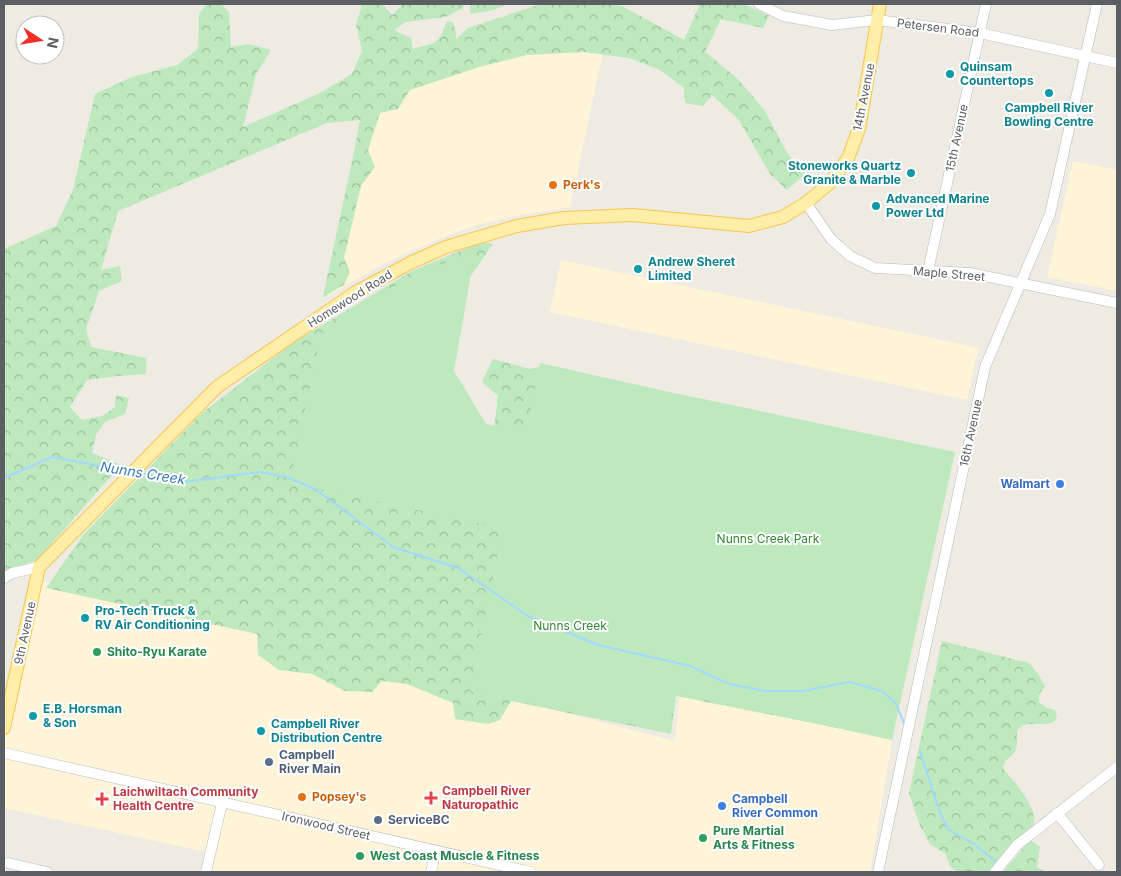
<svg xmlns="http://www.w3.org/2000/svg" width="1121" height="876" font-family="Inter,sans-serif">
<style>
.commercial{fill:#fff4d7}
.forest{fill:url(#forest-crowns)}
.park{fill:#bee8bd}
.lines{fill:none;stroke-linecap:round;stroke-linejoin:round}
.stream{stroke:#a2d9ff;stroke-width:2}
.minor-casing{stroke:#b5b9be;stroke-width:11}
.major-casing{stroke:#f9c551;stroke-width:14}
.minor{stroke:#fff;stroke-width:10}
.major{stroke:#ffeea7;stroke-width:12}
.culture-dot{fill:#0f9aa8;stroke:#fff;stroke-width:2}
.food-dot{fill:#e8710a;stroke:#fff;stroke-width:2}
.shop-dot{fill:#3f7fe0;stroke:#fff;stroke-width:2}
.leisure-dot{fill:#2e9e5b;stroke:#fff;stroke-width:2}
.service-dot{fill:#5c6f8a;stroke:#fff;stroke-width:2}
.health-dot{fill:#e0444e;stroke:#fff;stroke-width:2}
.labels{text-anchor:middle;stroke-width:4;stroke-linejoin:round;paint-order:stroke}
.street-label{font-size:12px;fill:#5b5f64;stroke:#fff}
.culture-label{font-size:12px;font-weight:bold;fill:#0d838f;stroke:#fff;text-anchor:start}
.food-label{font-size:12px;font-weight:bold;fill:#c56008;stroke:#fff;text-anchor:start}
.shop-label{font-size:12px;font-weight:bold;fill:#366cbe;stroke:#fff;text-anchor:end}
.park-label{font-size:12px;fill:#308631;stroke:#fff}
.leisure-label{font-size:12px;font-weight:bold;fill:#27864d;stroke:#fff;text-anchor:start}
.service-label{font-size:12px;font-weight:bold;fill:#4e5e75;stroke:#fff;text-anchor:start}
.health-label{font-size:12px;font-weight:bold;fill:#be3a42;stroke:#fff;text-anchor:start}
.water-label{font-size:14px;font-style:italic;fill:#397ab7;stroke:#fff}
</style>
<defs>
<pattern id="forest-crowns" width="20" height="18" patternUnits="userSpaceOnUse" patternTransform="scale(1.25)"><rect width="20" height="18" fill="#bee8bd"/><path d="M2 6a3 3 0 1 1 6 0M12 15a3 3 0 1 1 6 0" fill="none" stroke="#9dbf9d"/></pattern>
</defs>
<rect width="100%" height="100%" fill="#eeebe2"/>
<!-- commercial -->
<g class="commercial">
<path d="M606 38 570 207 510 217 474 226 441 238 387 262 355 280 328 296 371 95 474 51Z"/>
<path d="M1073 161 1117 170V291L1047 277Z"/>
<path d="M561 260 980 348 976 358 967 400 550 312Z"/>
<path d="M36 580 307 646 675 741 681 681 892 740 870 872H208L210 853 4 808V728Z"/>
</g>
<!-- forest -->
<g class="forest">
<path d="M207 4H221L229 12 231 47 248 44 271 50 256 74 243 127 318 94 352 74 362 51 356 25 362 4H382L392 15 403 4H464L463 8 445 17 406 22 394 30 411 38 413 49C435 42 439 46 446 22H453L456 32V39L468 28 541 4H612L622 6 684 40 700 4H744L769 16 763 28 721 19 705 52 737 78 765 111 786 151 804 175 787 190 770 174 739 120 712 95 703 106 685 103 684 88 660 70 629 58 583 52 527 55 479 67 410 90 398 109 380 113 368 150 375 167 361 186 344 258 350 272 344 285 323 297 355 147 360 120 327 123 118 211 101 270 120 266 122 281 99 291 86 329 91 347 146 358V374L117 376 87 380 70 407 82 420 102 416 115 407 116 395 129 398 125 414 105 422 96 435 92 453 121 465 37 560 4 572V249L56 226 73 190 95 94 132 77 177 65 198 49 199 13Z"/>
<path d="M470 4H507L494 10 470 14Z"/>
<path d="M481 242 493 244 470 277 450 365 483 431 494 428 498 396 482 382 493 359 530 369 545 366 888 738 676 696 671 734 511 701 500 720 488 724 455 719 453 703 407 684 382 681 372 692 345 691 312 674 279 670 258 655 257 634 46 588 84 534 202 413 291 344 412 271Z"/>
<path d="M942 641 1029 663 1038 674 1045 686 1039 695V702L1047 708 1055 710C1064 731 1032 721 1024 725 1021 726 1019 729 1017 731 1017 747 1019 751 1005 761L1003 768C1013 781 1038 808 1034 824L1003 854 989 872H957L950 866 945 853 931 845 920 826 909 793Z"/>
<path d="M1030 840 1040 847 1037 867 1045 872H1003Z"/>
</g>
<!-- park -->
<path class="park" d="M475 251 454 371 486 424 526 431 540 363 660 390 955 452 892 740 676 693 668 732 470 691 503 528 290 483 321 334 360 305 416 274Z"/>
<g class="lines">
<!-- stream -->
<g class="stream">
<path d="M140 473 184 482 260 472 286 477 315 489 393 547 458 568 528 616 598 645 690 666 729 684 765 691H803L849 682 882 691 896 704 904 723"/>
<path d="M4 478 52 457 128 471"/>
<path d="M920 751 939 810 948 829 974 844 996 862"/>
</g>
<defs>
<g id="minor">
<path d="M759 4 783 16 832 25 877 20 980 33 1117 63"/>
<path d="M806 203 831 239 850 256 875 268 970 273 1117 303"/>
<path d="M928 271 986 4"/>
<path d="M4 578 12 573 39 567"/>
<path d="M4 753 531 872"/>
<path d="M1057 813 1099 865"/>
<path d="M8 863 47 872"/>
<path d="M206 872 222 803"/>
<path d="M431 872 436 851"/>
<path d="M878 872 985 367 1050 214 1097 4"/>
<path d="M995 872 1017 845 1117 767"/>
</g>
<path id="major" d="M4 728 39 567 217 387 356 292 412 262 446 247 517 226 564 218 633 215 749 226 783 217 806 203 831 182 848 158 859 129 880 4"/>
</defs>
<!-- minor casing -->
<use href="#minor" class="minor-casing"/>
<!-- major casing -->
<use href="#major" class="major-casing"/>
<!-- minor -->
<use href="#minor" class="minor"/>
<!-- major -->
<use href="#major" class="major"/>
</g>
<!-- markers -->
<g class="culture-dot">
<circle cx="950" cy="74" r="5"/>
<circle cx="1049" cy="93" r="5"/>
<circle cx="911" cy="173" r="5"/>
<circle cx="876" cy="206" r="5"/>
<circle cx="638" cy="269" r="5"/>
<circle cx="85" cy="618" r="5"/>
<circle cx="33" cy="716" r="5"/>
<circle cx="261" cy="731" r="5"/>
</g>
<g class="food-dot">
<circle cx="553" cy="185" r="5"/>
<circle cx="302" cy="797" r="5"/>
</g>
<g class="shop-dot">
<circle cx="1060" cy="484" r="5"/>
<circle cx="722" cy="806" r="5"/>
</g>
<g class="leisure-dot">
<circle cx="97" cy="652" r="5"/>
<circle cx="703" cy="838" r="5"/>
<circle cx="360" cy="856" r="5"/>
</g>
<g class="service-dot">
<circle cx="269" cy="762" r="5"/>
<circle cx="378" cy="820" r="5"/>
</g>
<g class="health-dot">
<path d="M428.5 790.5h5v5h5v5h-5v5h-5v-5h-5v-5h5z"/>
<path d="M99.5 791.5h5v5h5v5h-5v5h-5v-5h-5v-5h5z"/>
</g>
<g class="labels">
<!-- street labels -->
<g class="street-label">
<text transform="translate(938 28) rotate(7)" y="4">Petersen Road</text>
<text transform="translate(864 97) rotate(-79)" y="4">14th Avenue</text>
<text transform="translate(957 138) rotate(-78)" y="4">15th Avenue</text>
<text transform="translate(949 274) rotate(5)" y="4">Maple Street</text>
<text transform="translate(350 299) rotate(-32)" y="4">Homewood Road</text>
<text transform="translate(971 433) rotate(-78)" y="4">16th Avenue</text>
<text transform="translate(25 633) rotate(-78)" y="4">9th Avenue</text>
<text transform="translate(326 826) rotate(13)" y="4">Ironwood Street</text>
</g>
<!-- culture labels -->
<g class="culture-label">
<text x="960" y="71">Quinsam<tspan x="960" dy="14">Countertops</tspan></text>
<text x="1049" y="112" text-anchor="middle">Campbell River<tspan x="1049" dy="14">Bowling Centre</tspan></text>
<text x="901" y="170" text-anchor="end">Stoneworks Quartz<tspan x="901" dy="14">Granite &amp; Marble</tspan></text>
<text x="886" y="203">Advanced Marine<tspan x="886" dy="14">Power Ltd</tspan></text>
<text x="648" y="266">Andrew Sheret<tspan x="648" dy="14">Limited</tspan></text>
<text x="95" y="615">Pro-Tech Truck &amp;<tspan x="95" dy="14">RV Air Conditioning</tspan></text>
<text x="43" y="713">E.B. Horsman<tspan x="43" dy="14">&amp; Son</tspan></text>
<text x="271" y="728">Campbell River<tspan x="271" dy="14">Distribution Centre</tspan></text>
</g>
<!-- food labels -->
<g class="food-label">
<text x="563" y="189">Perk's</text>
<text x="312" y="801">Popsey's</text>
</g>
<!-- shop labels -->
<g class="shop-label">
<text x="1050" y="488">Walmart</text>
<text x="732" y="803" text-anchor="start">Campbell<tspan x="732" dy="14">River Common</tspan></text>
</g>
<!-- park labels -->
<g class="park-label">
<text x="768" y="543">Nunns Creek Park</text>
<text x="570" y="630">Nunns Creek</text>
</g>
<!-- leisure labels -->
<g class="leisure-label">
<text x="107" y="656">Shito-Ryu Karate</text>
<text x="713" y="835">Pure Martial<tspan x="713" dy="14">Arts &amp; Fitness</tspan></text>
<text x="370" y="860">West Coast Muscle &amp; Fitness</text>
</g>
<!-- service labels -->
<g class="service-label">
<text x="279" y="759">Campbell<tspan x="279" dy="14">River Main</tspan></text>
<text x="388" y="824">ServiceBC</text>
</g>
<!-- health labels -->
<g class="health-label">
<text x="442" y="795">Campbell River<tspan x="442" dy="14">Naturopathic</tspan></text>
<text x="113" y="796">Laichwiltach Community<tspan x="113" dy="14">Health Centre</tspan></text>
</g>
<!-- water labels -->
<g class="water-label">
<text transform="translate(143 473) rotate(9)" y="5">Nunns Creek</text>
</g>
</g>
<!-- border -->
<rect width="1121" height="876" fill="none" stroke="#5b5f64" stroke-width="10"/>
<!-- north arrow -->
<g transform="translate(40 40) rotate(102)"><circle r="24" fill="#ffffff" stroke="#bdbfc1"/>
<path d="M0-4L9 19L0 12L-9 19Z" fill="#f32e24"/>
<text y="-8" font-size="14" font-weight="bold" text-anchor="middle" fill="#5b5f64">N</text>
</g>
</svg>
